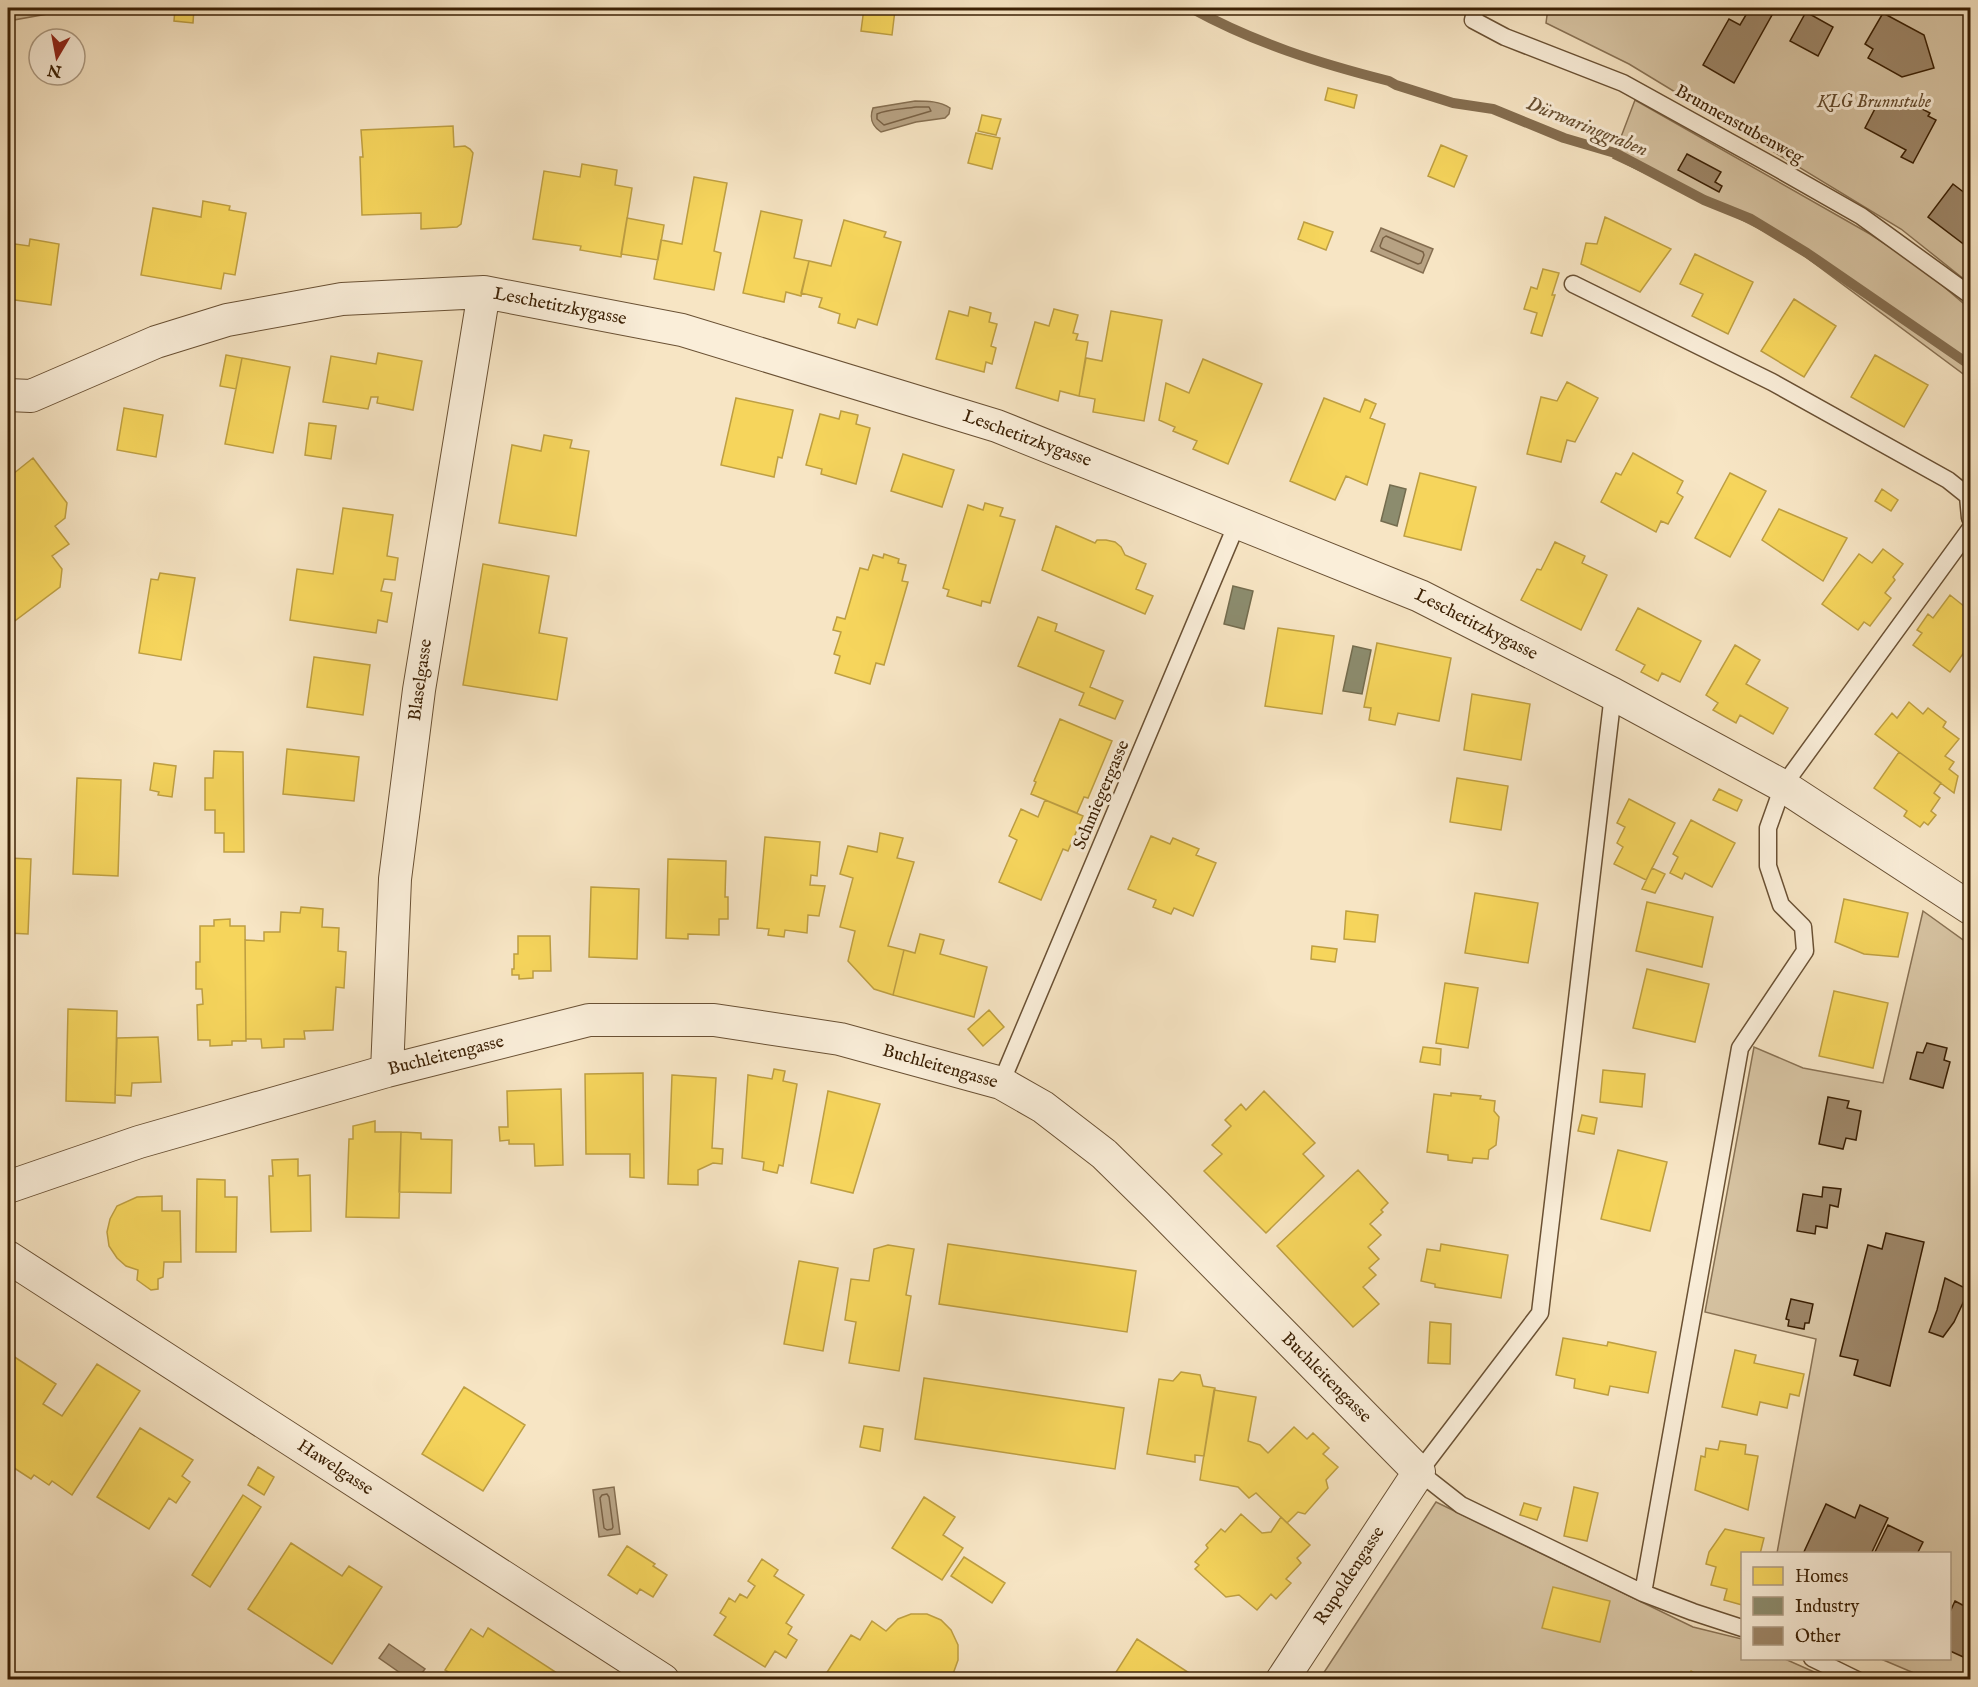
<svg xmlns="http://www.w3.org/2000/svg" width="1978" height="1687" font-family="'IM FELL English',serif">
<rect width="100%" height="100%" fill="#f7e5c4"/>
<filter id="stains"><feTurbulence type="fractalNoise" baseFrequency=".00333" numOctaves="4"/><feColorMatrix values="0 0 0 0 .2 0 0 0 0 .09 0 0 0 0 .02 0 0 0 .5 -.17"/></filter>
<radialGradient id="worn" r=".72"><stop offset=".6" stop-color="#630" stop-opacity="0"/><stop offset="1" stop-color="#630" stop-opacity=".3"/></radialGradient>
<path fill="#d7c4a3" stroke="#897254" stroke-width="1.5" d="M8,8H81L8,21Z
M1548,8H1970V284L1901,229L1629,64L1546,23Z
M1635,100L1870,234L1923,269L1970,309V379L1787,243L1705,201L1613,158Z
M1923,911L1970,945V1679H1928L1881,1659L1950,1658V1554L1777,1553L1816,1339L1705,1312L1754,1047L1803,1068L1883,1083Z
M1436,1502L1693,1627L1742,1639V1658L1785,1659L1830,1679L1319,1680Z"/>
<path fill="#b7a283" stroke="#856e50" stroke-width="1.5" d="M915,101C927,101 940,101 950,108L949,114L945,118L916,122L881,132C872,126 869,119 873,108Z
M1381,228L1433,249L1423,273L1371,251Z
M614,1487L620,1534L599,1537L593,1490Z
M389,1644L425,1669L417,1679H409L379,1658Z"/>
<path fill="#f6d55c" stroke="#be9f42" stroke-width="1.5" d="M175,8H194L193,23L174,21Z
M864,8L895,10L892,35L861,31Z
M1328,88L1357,95L1354,108L1325,100Z
M982,115L1001,119L996,135L978,131Z
M453,126L454,147L465,146L470,149L473,153L461,224L457,227L421,229V213L362,215L360,157H363L361,130Z
M976,133L1000,138L992,169L968,163Z
M1441,145L1467,156L1454,187L1428,176Z
M582,164L617,170L615,185L632,188L621,257L580,250L581,246L533,239L544,171L580,177Z
M694,177L727,183L714,251L721,253L714,290L654,279L661,240L682,244Z
M203,201L230,206L229,210L246,213L235,275L224,273L221,289L141,275L153,208L201,217Z
M761,211L802,220L794,258L809,261L801,296L786,292L784,302L743,293Z
M1605,217L1671,249L1640,292L1581,264L1586,243L1597,244Z
M627,218L664,225L658,260L621,254Z
M844,220L886,232L884,237L901,242L877,325L858,319L855,328L838,323L840,314L819,307L822,298L801,293L809,261L831,266Z
M1304,222L1333,232L1326,250L1298,239Z
M30,239L59,244L51,305L8,299V243L29,246Z
M1695,254L1753,282L1728,334L1692,316L1703,294L1680,284Z
M1543,269L1559,273L1552,295H1555L1542,336L1531,333L1537,313L1524,309L1531,287L1537,289Z
M1794,299L1836,326L1804,377L1761,351Z
M970,307L991,313L989,322L997,324L991,346L996,348L992,364L986,362L984,372L936,359L949,311L968,316Z
M1054,309L1078,315L1073,333L1078,334L1076,340L1088,342L1079,396L1060,391L1058,401L1016,388L1035,322L1049,326Z
M1111,311L1162,320L1144,421L1093,412L1095,399L1079,396L1086,358L1102,361Z
M378,353L422,361L413,410L377,403L378,397H371L368,409L323,402L331,356L376,364Z
M226,355L242,358L236,389L220,386Z
M1875,355L1928,385L1904,427L1851,397Z
M242,358L290,367L273,453L225,444Z
M1203,359L1262,384L1228,464L1193,449L1197,441L1173,431L1175,427L1159,420L1166,383L1189,393Z
M1567,382L1598,398L1575,442L1567,440L1561,462L1527,454L1541,397L1557,401Z
M736,398L793,410L782,458L778,457L774,477L721,465Z
M1324,398L1360,412L1365,399L1376,404L1370,418L1385,424L1367,485L1346,476L1335,500L1290,481Z
M124,408L163,415L156,457L117,450Z
M841,411L858,415L856,424L870,428L856,484L821,474L822,469L806,465L820,414L839,419Z
M309,423L336,426L331,459L305,455Z
M544,435L572,440L570,448L589,451L576,536L499,523L512,445L541,451Z
M1633,453L1683,481L1677,493L1683,497L1668,524L1661,521L1656,532L1601,502L1616,473L1621,475Z
M903,454L954,470L942,507L891,491Z
M33,458L67,503L65,518L55,526L69,544L52,556L62,569L60,587L8,626V478Z
M1420,473L1476,487L1461,550L1404,536Z
M1730,473L1766,491L1730,557L1695,538Z
M1882,489L1898,500L1891,511L1875,501Z
M985,503L1003,508L1000,516L1015,520L990,603L982,601L981,606L947,596L949,590L943,588L968,505L983,510Z
M343,508L393,515L387,556L398,558L395,580L384,579L381,591L392,593L387,622L378,620L376,633L290,620L297,569L333,574Z
M1779,509L1847,538L1823,581L1762,540Z
M1056,526L1095,543L1097,540H1106L1115,542L1121,547L1125,555L1146,564L1136,589L1153,596L1145,614L1042,570Z
M1555,542L1585,556L1582,563L1607,575L1581,630L1521,600L1537,569L1541,570Z
M1883,549L1903,564L1893,577L1895,580L1885,593L1891,598L1870,626L1864,622L1858,630L1822,604L1859,554L1872,563Z
M884,554L899,559L898,563L906,565L902,581L908,582L884,665L876,663L870,684L835,673L840,656L834,654L841,632L833,630L837,617L845,619L860,568L868,570L873,555L883,558Z
M483,564L549,576L539,633L567,638L557,700L463,685Z
M160,573L195,578L181,660L139,653L151,579L158,580Z
M1950,595L1970,611V644L1950,672L1913,645L1922,633L1917,630L1928,614L1933,618Z
M1638,608L1701,641L1680,682L1662,673L1658,681L1641,672L1645,665L1616,650Z
M1038,617L1057,624L1055,631L1104,651L1090,687L1123,701L1115,719L1079,705L1084,693L1018,666Z
M1278,628L1334,636L1322,714L1265,706Z
M1377,643L1451,658L1439,721L1398,713L1395,725L1369,720L1371,708L1364,707Z
M1735,645L1760,660L1746,684L1788,708L1773,734L1740,715L1736,723L1713,710L1718,703L1706,695Z
M314,657L370,665L363,715L307,707Z
M1472,694L1530,704L1521,760L1464,750Z
M1909,702L1923,714L1928,708L1946,722L1943,727L1959,739L1945,756L1954,762L1949,769L1958,776L1954,793L1875,734L1892,713L1897,718Z
M1060,719L1112,741L1088,798L1084,797L1077,813L1031,794L1036,782L1034,781Z
M287,749L359,757L354,801L283,794Z
M214,751L243,752L244,852H224V833H215V810H205V778H213Z
M1899,752L1941,783L1934,793L1940,798L1931,811L1936,815L1928,825L1924,822L1920,827L1904,816L1907,811L1874,788Z
M154,763L176,766L172,797L158,795L159,792L150,790Z
M77,778L121,780L118,876L73,874Z
M1457,778L1508,786L1501,830L1450,822Z
M1719,789L1742,800L1737,811L1713,800Z
M1629,799L1675,823L1646,880L1614,864L1623,847L1617,843L1625,827L1617,823Z
M1045,800L1083,816L1068,851L1063,849L1041,900L999,882L1017,840L1009,836L1021,809L1038,817Z
M1691,820L1735,843L1712,887L1685,873L1682,879L1670,873L1678,857L1673,854Z
M880,833L903,838L897,858L914,862L888,946L904,950L893,995L874,989L848,961L855,931L840,927L853,878L840,874L848,846L877,852Z
M1151,836L1170,844L1173,838L1199,849L1196,855L1216,863L1193,916L1174,908L1171,914L1153,907L1156,900L1128,889Z
M765,837L820,842L817,876L811,875L810,885L825,886L819,916L808,915L807,933L785,930L784,937L768,935L769,929L757,928Z
M8,858L31,859L28,934L8,933Z
M668,859L726,861L725,897H728V919H719V935L688,934V939L666,938Z
M1652,868L1665,874L1655,893L1642,889Z
M591,887L639,889L637,959L589,957Z
M1475,893L1538,903L1528,963L1465,953Z
M1844,899L1908,913L1898,957L1864,954L1835,942Z
M1647,902L1713,917L1702,967L1636,951Z
M301,907L323,909L322,927L339,928L338,951L346,952L344,988L336,987L333,1030L304,1031L305,1039H284V1047L262,1048L261,1039H246L245,940L264,941V932H280L281,912L300,913Z
M1346,911L1378,915L1375,942L1344,939Z
M230,919V926H245L246,1041H232V1045L210,1046V1040H198L197,1005L203,1004L202,989H196V962H200V926H214V920Z
M920,934L944,940L940,954L987,967L974,1017L893,995L904,950L915,953Z
M518,936H550L551,971H533V978L519,979V975H512V969H514V954H518Z
M1312,946L1337,949L1335,962L1311,959Z
M1647,969L1709,984L1695,1042L1633,1028Z
M1445,983L1478,988L1468,1048L1436,1043Z
M1834,991L1888,1003L1873,1068L1819,1056Z
M68,1009L117,1011L115,1103L66,1101Z
M989,1010L1004,1027L983,1046L968,1029Z
M158,1037L161,1082L132,1083L131,1096L115,1095L117,1038Z
M1423,1047L1441,1049L1440,1065L1420,1062Z
M774,1069L785,1071L783,1081L797,1084L783,1166L779,1165L777,1173L763,1170L764,1162L742,1158L748,1075L772,1079Z
M1603,1070L1645,1074L1642,1107L1600,1102Z
M643,1073L644,1178L630,1177V1154H586L585,1074Z
M672,1075L716,1078L712,1148L723,1149L722,1164L713,1163L698,1170V1185L668,1184Z
M561,1089L563,1165L535,1166L534,1144H509V1140L500,1141L499,1127H508L507,1091Z
M828,1091L880,1104L853,1193L811,1183Z
M1264,1091L1315,1143L1303,1154L1324,1176L1266,1233L1204,1171L1222,1154L1212,1145L1231,1126L1225,1120L1241,1104L1246,1110Z
M1451,1093L1481,1096L1480,1099L1495,1101L1494,1111L1499,1117L1496,1145L1489,1150L1488,1159L1473,1158L1472,1163L1448,1160V1155L1427,1152L1434,1094L1451,1096Z
M1582,1115L1597,1118L1594,1134L1578,1131Z
M375,1121V1132H401L399,1218L346,1217L349,1139H353V1126Z
M401,1132L421,1133V1139L452,1140L451,1193L399,1192Z
M1618,1150L1667,1162L1650,1231L1601,1219Z
M298,1159V1176L310,1175L311,1231L271,1232L269,1176H273L272,1160Z
M1358,1170L1388,1203L1381,1210L1383,1212L1370,1224L1381,1235L1368,1247L1379,1259L1369,1268L1376,1275L1363,1287L1379,1304L1353,1327L1277,1246Z
M197,1179L225,1180V1197H237L236,1252H196Z
M162,1196V1211H180L181,1262H164L163,1277L158,1279V1289L151,1290L137,1280L138,1270L126,1266L117,1258L109,1246L107,1232L110,1219L117,1206L137,1197Z
M948,1244L1136,1271L1127,1332L939,1304Z
M1441,1244L1508,1255L1501,1298L1435,1287V1284L1421,1281L1427,1249L1440,1251Z
M888,1245L914,1249L906,1295L911,1296L899,1371L849,1363L856,1322L845,1320L851,1279L869,1281L874,1249Z
M799,1261L838,1268L823,1351L784,1344Z
M1430,1322L1451,1324L1450,1364L1428,1363Z
M1563,1338L1607,1346L1608,1342L1656,1352L1648,1393L1610,1386L1608,1395L1574,1388L1575,1379L1556,1375Z
M1735,1350L1756,1355L1754,1363L1804,1374L1799,1396L1790,1394L1787,1408L1760,1402L1757,1415L1722,1407Z
M13,1356L56,1384L43,1404L62,1416L97,1364L140,1391L72,1495L52,1481L49,1485L34,1475L31,1479L8,1464V1364Z
M1181,1372L1200,1375L1203,1386L1215,1388L1204,1456L1195,1455V1462L1147,1454L1159,1379L1173,1381Z
M924,1378L1124,1408L1115,1469L915,1439Z
M464,1387L525,1425L483,1491L422,1454Z
M1214,1390L1256,1397L1248,1441L1260,1445L1268,1453L1294,1427L1307,1439L1313,1433L1329,1448L1323,1454L1338,1467L1326,1480L1328,1488L1305,1514L1298,1512L1287,1523L1256,1493L1249,1498L1238,1487L1200,1480Z
M864,1426L883,1429L880,1451L860,1447Z
M140,1428L193,1460L182,1476L190,1482L176,1503L169,1498L149,1529L97,1497Z
M1720,1441L1746,1445L1745,1454L1758,1456L1748,1510L1695,1490L1701,1456L1705,1457L1706,1448L1718,1450Z
M258,1467L274,1477L264,1495L248,1485Z
M1574,1487L1598,1493L1587,1541L1564,1536Z
M243,1495L261,1507L210,1587L192,1575Z
M924,1497L955,1517L943,1535L963,1548L942,1580L892,1548Z
M1524,1503L1541,1508L1537,1520L1520,1515Z
M1241,1514L1262,1533L1271,1532L1281,1517L1310,1545L1297,1558L1301,1563L1286,1579L1291,1583L1276,1599L1271,1594L1257,1610L1239,1595L1226,1597L1195,1569L1199,1565L1195,1562L1208,1548L1206,1545L1221,1529L1225,1532Z
M1725,1529L1764,1538L1760,1554H1742V1605L1724,1600L1727,1589L1711,1585L1716,1567L1706,1564L1709,1552Z
M291,1543L342,1576L349,1566L382,1587L332,1664L248,1609Z
M627,1546L655,1564L653,1566L667,1575L653,1597L640,1589L637,1594L608,1575Z
M964,1557L1005,1583L992,1603L951,1576Z
M762,1559L778,1570L774,1576L804,1595L786,1623L792,1627L788,1634L797,1640L786,1658L775,1651L765,1667L714,1635L726,1617L720,1613L729,1598L735,1602L740,1594L747,1598L755,1586L748,1581Z
M1553,1587L1610,1601L1600,1642L1542,1628Z
M911,1614H927L941,1620L951,1630L958,1645V1660L953,1674L962,1680H822L851,1635L860,1640L872,1621L886,1631L898,1619Z
M488,1628L557,1673L553,1680H454L456,1677L445,1670L471,1629L483,1637Z
M1137,1639L1200,1680H1111Z
M1691,1671L1705,1680H1686Z"/>
<path fill="#8c8c6e" stroke="#746c4e" stroke-width="1.5" d="M1390,485L1406,489L1397,526L1381,521Z
M1233,586L1253,591L1244,629L1224,624Z
M1353,646L1371,650L1362,694L1343,691Z"/>
<g fill="none" stroke-linecap="round" stroke-linejoin="round">
<path stroke="#796144" stroke-width="1.5" d="M916,107H929L931,111L884,125L877,119V114C887,109 904,109 916,107Z
M1386,236L1423,252L1424,255L1421,263L1418,264L1381,248L1380,246L1383,238Z
M607,1494L609,1497L613,1527L612,1529L607,1530L604,1528L600,1498L602,1495Z"/>
<path stroke="#856e50" stroke-width="10" d="M1191,8C1255,43 1318,63 1389,81L1396,85L1453,103L1493,109L1564,138L1615,153L1704,200L1751,219L1807,253L1970,365"/>
</g>
<path fill="#9d8668" stroke="#3b2004" stroke-width="1.5" d="M1750,8H1759L1772,15L1734,83L1703,65L1729,19L1740,25Z
M1806,12L1833,27L1818,56L1790,41Z
M1883,13L1924,35L1934,68L1902,77L1868,58L1873,49L1865,44Z
M1896,100L1905,105L1907,101L1930,113L1928,116L1936,120L1913,163L1901,157L1906,150L1865,128L1879,101L1892,108Z
M1687,154L1721,172L1715,182L1722,186L1719,192L1678,170Z
M1953,184L1970,197V249L1928,217Z
M1927,1043L1947,1048L1944,1060L1950,1062L1943,1088L1910,1079L1917,1052L1923,1053Z
M1828,1097L1849,1101L1847,1108L1861,1111L1856,1140L1846,1138L1843,1149L1819,1144Z
M1823,1187L1841,1189L1838,1207L1830,1205L1827,1228L1816,1226L1815,1234L1797,1231L1803,1194L1822,1197Z
M1886,1233L1924,1242L1890,1386L1854,1375L1858,1360L1840,1356L1868,1245L1882,1249Z
M1945,1278L1969,1290L1954,1322L1943,1337L1929,1332L1937,1310Z
M1969,1297H1970V1316L1964,1313Z
M1791,1299L1813,1304L1809,1323H1805L1804,1329L1788,1326L1789,1320L1786,1319Z
M1826,1504L1855,1518L1860,1505L1888,1518L1871,1554H1803Z
M1888,1525L1923,1542L1917,1554H1874Z
M1955,1601L1970,1609V1660L1950,1651V1612Z"/>
<g fill="none" stroke-linecap="round" stroke-linejoin="round">
<defs>
<path id="lane" d="M1476,8L1473,20L1505,37L1623,83L1775,167L1861,216L1970,295
M1573,284L1772,382L1948,480L1968,496L1970,518
M1613,694L1540,1313L1419,1472L1461,1505L1643,1593L1693,1612L1742,1628
M1001,1083L1238,521
M1643,1593L1740,1048L1805,951L1803,927L1781,905L1768,866V828L1783,786L1970,529
M1812,1658L1857,1680"/>
<path id="street" d="M8,395L31,396L156,342L227,320L342,299L484,292L682,330L997,426L1420,596L1613,694L1783,786L1970,908
M387,1071L395,879L419,690L484,292
M8,1187L139,1142L387,1071L589,1020H714L840,1039L1001,1083L1043,1107L1104,1154L1156,1205L1419,1472L1282,1680
M8,1257L663,1680"/>
</defs>
<use href="#lane" stroke="#6a5134" stroke-width="19"/>
<use href="#street" stroke="#6a5134" stroke-width="34"/>
<use href="#lane" stroke="#faeed9" stroke-width="16"/>
<use href="#street" stroke="#faeed9" stroke-width="32"/>
</g>
<g text-anchor="middle" dominant-baseline="central" stroke-width="6" stroke-linejoin="round" paint-order="stroke">
<g font-size="18" font-style="italic" fill="#62492c" stroke="#faeed9">
<text x="1874" y="102">KLG Brunnstube</text>
</g>
<g font-size="18" fill="#3b2004" stroke="#faeed9">
<text transform="translate(1739 125) rotate(29)">Brunnenstubenweg</text>
<text transform="translate(560 307) rotate(11)">Leschetitzkygasse</text>
<text transform="translate(1027 439) rotate(20)">Leschetitzkygasse</text>
<text transform="translate(1476 625) rotate(27)">Leschetitzkygasse</text>
<text transform="translate(421 680) rotate(-82)">Blaselgasse</text>
<text transform="translate(1102 795) rotate(-67)">Schmiegergasse</text>
<text transform="translate(446 1056) rotate(-14)">Buchleitengasse</text>
<text transform="translate(940 1067) rotate(16)">Buchleitengasse</text>
<text transform="translate(1326 1378) rotate(45)">Buchleitengasse</text>
<text transform="translate(335 1468) rotate(33)">Hawelgasse</text>
<text transform="translate(1350 1576) rotate(-57)">Rupoldengasse</text>
</g>
<g font-size="20" font-style="italic" fill="#664e30" stroke="#faeed9">
<text transform="translate(1587 127) rotate(22)">Dürwaringgraben</text>
</g>
</g>
<rect width="1978" height="1687" fill="none" stroke="#f7e5c4" stroke-width="30"/>
<rect x="9" y="9" width="1960" height="1669" fill="none" stroke="#3b2004" stroke-width="3"/>
<rect x="15" y="15" width="1948" height="1657" fill="none" stroke="#3b2004" stroke-width="1.5"/>
<rect x="1741" y="1552" width="210" height="108" fill="#faeed9" stroke="#ae9c84" stroke-width="1.5"/>
<rect x="1753" y="1567" width="30" height="18" fill="#f6d55c" stroke="#ae9c84" stroke-width="1.5"/>
<text x="1795" y="1582" font-size="18" fill="#3b2004">Homes</text>
<rect x="1753" y="1597" width="30" height="18" fill="#8c8c6e" stroke="#ae9c84" stroke-width="1.5"/>
<text x="1795" y="1612" font-size="18" fill="#3b2004">Industry</text>
<rect x="1753" y="1627" width="30" height="18" fill="#9d8668" stroke="#ae9c84" stroke-width="1.5"/>
<text x="1795" y="1642" font-size="18" fill="#3b2004">Other</text>
<g transform="translate(57 57) rotate(190)"><circle r="28" fill="#faeed9" stroke="#ae9c84" stroke-width="1.5"/>
<path d="M0-4.5L10 22L0 15L-10 22Z" fill="#8f2418"/>
<text y="-9" font-size="16" font-weight="bold" text-anchor="middle" fill="#3b2004">N</text>
</g>
<rect width="100%" height="100%" filter="url(#stains)"/>
<rect width="100%" height="100%" fill="url(#worn)"/>
</svg>
